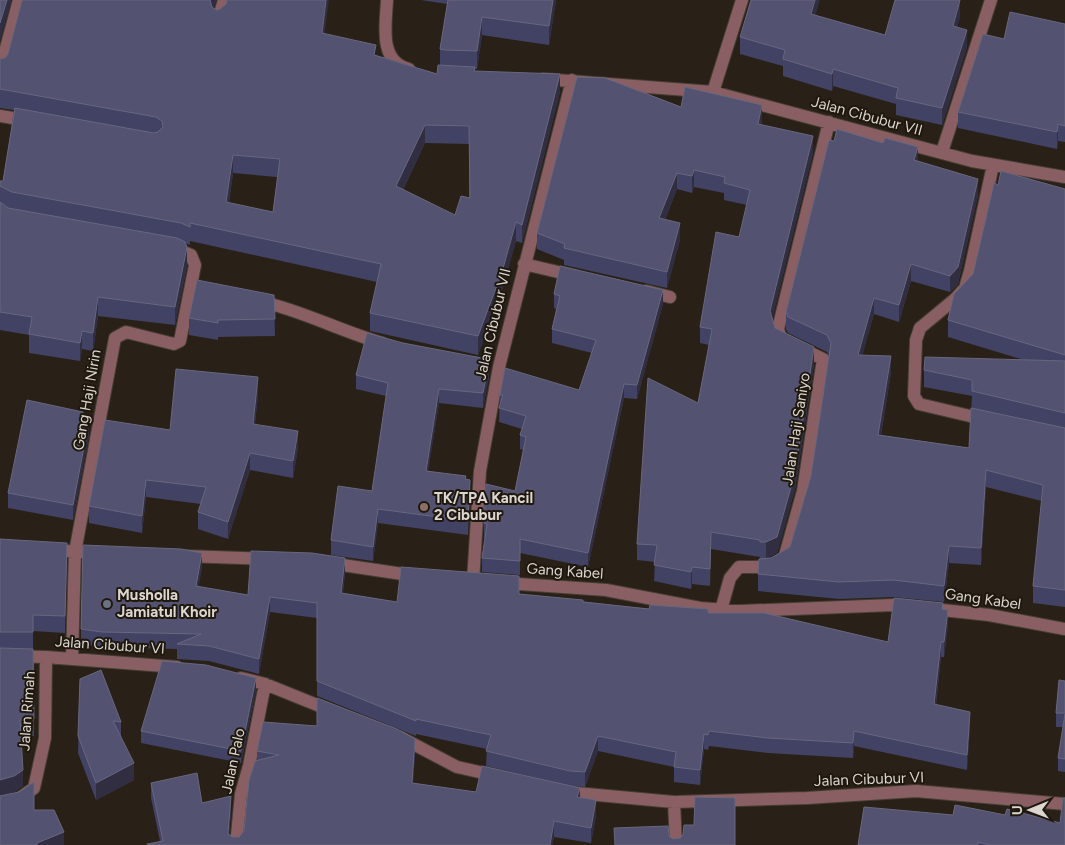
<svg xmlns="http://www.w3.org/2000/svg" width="1065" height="845" font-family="Figtree,sans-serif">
<rect width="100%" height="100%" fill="#292117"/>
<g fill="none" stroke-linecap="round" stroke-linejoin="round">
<defs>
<path id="minor" d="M387,0C386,23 378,62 409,69
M218,20L224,0
M0,70L19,0
M543,79L713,92L972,161L1065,177
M713,92L742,0
M0,116L30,121
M942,152L991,0
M524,264L575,276
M646,291L670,297
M259,301C301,310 340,331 382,343
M987,420L919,404L914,396L916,340L920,328L955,299L965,288L970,271L993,165
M50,550L100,553
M185,556L267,559
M329,563L416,576
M473,581L480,471L499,367L572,80
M503,583L606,590L700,608L740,611L893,605L908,606
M933,609L989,615L1065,629
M721,610L730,578L739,567H768L784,559L803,491L823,359L781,339L778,329L829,122
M0,656L46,657L177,667
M72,659L75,552L115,338L126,332L174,344L180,341L195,265L191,255L171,247
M241,678L265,684L332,711
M400,737L457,767L497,776
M565,792L674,802L807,798L916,791L1065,804
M674,802L676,845
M0,804L17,800L34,788L45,738L46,657
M236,845L241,794L249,766L265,684"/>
</defs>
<use href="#minor" stroke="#453e34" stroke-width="14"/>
<use href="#minor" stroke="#8a5f63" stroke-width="12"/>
</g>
<path fill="#424265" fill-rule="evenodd" d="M421,0H556L549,45L482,35L477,69H475V71L560,92L522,243L516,241L502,290L478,355L370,331V313L377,282L190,241V245L185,243L187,266L175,325L98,316L93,351L82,349L80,361L29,353V335L0,330V181H3L14,110L0,108V59L214,8L216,10L324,34L376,55L437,74L440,65V49L447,4ZM425,143L469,144V198L455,215L403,190ZM233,173L277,177L273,212L229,203Z
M815,15L885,35L960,17L957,27L967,47L942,125L896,115V104L833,86L832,91L783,76V66L740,54V37Z
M1065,24V142L1058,141L1057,149L958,128V112L1004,39Z
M681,107L762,122V125L813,153L772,319L775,328L814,364L795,489L777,553L768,558H771L790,547L811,476L829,356L827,352L788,333L786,329V312L918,161L978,195L958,284L950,292L911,281L899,322L874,314L862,355L891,373L881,435L969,448L972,396L924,387V370L1024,360L948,337V320L973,274L998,185L1065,189V607L1033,603V586L1042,501L986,487L981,565L949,563L944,602L893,597L839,599L758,591V574L760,557L711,549L710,586L692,584L691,589L654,581L655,562L637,560V544L698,403L709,345L700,343V327L739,237L747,205L724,200V193L694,187L692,193L677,189L665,220L680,240L667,288L564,265V260L537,249V233Z
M554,294L663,304L637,399L624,398L588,567L520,553V575L482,572V558L485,538H484V523L515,491L523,450L520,449V435L522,429L499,422L500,395L579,390L592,353L552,343V329L556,309L554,308Z
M274,295L275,336L218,337V340L189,335V318Z
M403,343L482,361L489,377L483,408L439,403L428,471L466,479L470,494L468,535L378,523L373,561L331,555V540L372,491L386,396L356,389V375Z
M258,394L255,424L298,448L293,478L250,470L228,539L198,529V512L201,504L146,497L142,533L89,523V506L170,430Z
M83,419L89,435L73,520L8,508V493Z
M0,539L67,560L65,633L33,631L34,736H21L23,786L14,792L2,796L34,810L64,845H0Z
M202,568L198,587L248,595L345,573L343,593L397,602L519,594L649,609L708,613L888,642L943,609L948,625L944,657H941L936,705L970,727L967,770L854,746L853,758L768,753L709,746L708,750L704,749L700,785L674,782V767L598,751L585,787L572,786L580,798L596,815L591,843L554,837L552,845H147L160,841L151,798V783L202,803L231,811L229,834L232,837H239L244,831L257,760V751L415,754L413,783L476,792L558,783L486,766L487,749L416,734V736L317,696V618L270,612L259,674L209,661L177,659V649L102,647L81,644V629Z
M80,679L121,722V737L134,780L96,800L78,753Z
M1065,681V772L1058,771V758L1063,727H1056V713Z
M256,690L241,763L141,743V731Z
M953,815H1005L1060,823L1065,845H858Z"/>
<path fill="#312e41" d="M7,0H12L0,41V23Z
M210,0H217L210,18Z
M326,0H329L322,52V33Z
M553,0H556L549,45V26Z
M815,0H820L811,31V14Z
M960,0V17L953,43V26Z
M482,17V35L477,69V51Z
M967,30V47L942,125V108Z
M833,69V86L832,91V74Z
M560,74V92L522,243V225Z
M762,105V122L758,141V124Z
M1058,124V141L1057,149V132Z
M425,125V143L396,204V186Z
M813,136V153L770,328V311Z
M918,147V164L914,160Z
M233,155V173L226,220V202Z
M694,170V187L692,193V176Z
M677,173V189L659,235V218Z
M978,179V195L958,284L950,292V276Z
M516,222V241L502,290L478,355V336Z
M680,223V240L667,288V272Z
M187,247V266L175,325V307Z
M911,264V281L899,322V305Z
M663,290V304L637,399V385Z
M98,297V316L93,351V333Z
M874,298V314L858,372V355Z
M82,331V349L80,361V343Z
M814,347V364L795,489L777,553L766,559V542Z
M891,356V373L878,451V435Z
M489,363V377L483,408V393Z
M258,377V394L253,441V424Z
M624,384V398L588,567V553Z
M439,389V403L426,485V471Z
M89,420V435L73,520V505Z
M298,431V448L293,478V461Z
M250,453V470L228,539V522Z
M986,470V487L981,565V548Z
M146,480V497L142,533V516Z
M470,480V494L468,535V521Z
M378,509V523L373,561V547Z
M711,532V549L710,586V569Z
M67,543V560L65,633V616Z
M949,546V563L944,602V586Z
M202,553V568L196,601V586Z
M345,558V573L341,608V593Z
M692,567V584L691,589V572Z
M270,597V612L259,674V659Z
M948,610V625L944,657V642Z
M941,642V657L934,719V704Z
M256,678V690L241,763V751Z
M970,712V727L967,770V755Z
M854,731V746L853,758V743Z
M704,734V749L700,785V770Z
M598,736V751L585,787V772Z
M415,739V754L412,798V783Z
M134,763V780L96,800V783Z
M23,770V786L14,792L0,796V780Z
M580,788V803L577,797Z
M231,796V811L228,845V833Z
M596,800V815L591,843V828Z
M554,821V837L552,845H550Z
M64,832V845H37V843Z"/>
<path fill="#535270" stroke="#68677f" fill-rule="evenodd" d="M0,0H7L0,23Z
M22,0H210L212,7L216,10L220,9L226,4L227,0H326L322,33L376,45L374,55L437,74L438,65L475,67L474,71L560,74L522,225L516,222L502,272L478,336L370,313L381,264L190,223V227L181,223L12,192L0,186V181H3L15,108L154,133L158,132L163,127L162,121L156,117L0,89V59L5,58L8,54ZM425,125L469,126L470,198L461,196L455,215L396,186ZM233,155L280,159L273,212L226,202Z
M448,0H553L549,26L482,17L477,51L445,50L440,49Z
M751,0H815L811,14L885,35L895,0H960L953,26L967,30L942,108L896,98L898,88L833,69L832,74L783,59L785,50L740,37Z
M1010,12L1065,24V126L1058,124L1057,132L958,112L983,34L1004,39Z
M577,77L605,78L681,107L685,87L762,105L758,124L813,136L770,311L775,328L814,347L795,473L777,537L766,542H760V540L711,532L710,569L692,567L691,572L654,565L657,545L637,544L648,378L698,403L712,329L700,327L716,232L739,237L750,190L724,183L725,177L694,170L692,176L677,173L659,218L680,223L667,272L564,248L565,244L537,233Z
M837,129L883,143L885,138L918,147L914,160L978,179L958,267L950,276L911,264L899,305L874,298L858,355L891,356L878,435L969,448L971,408L1065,428V590L1033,586L1043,485L986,470L981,548L949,546L944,586L893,580L839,582L758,574L759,559L771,558L790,547L811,476L831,343L827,335L788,317L786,312L829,140L834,141Z
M1001,171L1065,189V355L948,320L954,294L973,274L994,183L998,185Z
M0,202L8,208L177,238L185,242L187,247L175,307L98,297L93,333L82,331L80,343L29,334L32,317L0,312Z
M560,266L663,290L637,385L624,384L588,553L520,539V561L482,558L487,524L484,523L486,484L515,491L526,437L520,435L526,416L499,408L503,395H500L505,368L579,390L596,340L552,329L560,296L554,294Z
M197,280L274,295L275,319L218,320V323L189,318Z
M367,333L403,343L482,358L481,361L489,363L483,393L439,389L426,471L466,476L465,479L470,480L468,521L378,509L373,547L331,540L338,486L372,491L388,383L356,375Z
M925,357L1065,361V413L972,391V380L924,370Z
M176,369L258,377L253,424L298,431L293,461L250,453L228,522L198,512L206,487L146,480L142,516L89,506L105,420L170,430Z
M27,400L83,412L82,419L89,420L73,505L8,493Z
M0,539L67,543L65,616L33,615V632H0Z
M83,545L181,549L202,553L196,586L248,595L251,551L312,553L345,558L341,593L397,602L401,567L519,576V594L583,600V602L649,609L650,605L708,609V613H764L888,642L894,598L943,603L942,609L948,610L944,642H941L934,704L970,712L967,755L854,731L853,743L768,738L709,731L708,735L704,734L700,770L674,767L676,752L598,736L585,772L570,771L486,751L491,735L416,719V721L317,681V603L270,597L259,659L209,646L177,644L201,634L102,632L81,629Z
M0,648L33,649L34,719L20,720L23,770L14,776L0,780Z
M162,661L206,665L256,678L241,751L141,731Z
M101,670L121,722L113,721L134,763L96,783L78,736L80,679Z
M1059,680L1065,681V713H1056Z
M317,698L397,729L415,739L412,783L476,792L482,766L580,788L577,797L596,800L591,828L554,821L550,845H147V844L163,841L151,783L197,773L202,803L231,796L228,833L232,837H239L244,831L249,780L255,761L279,755L257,751L263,722L317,726Z
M1065,714V759L1058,758Z
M34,782V810H54L64,832L37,843V845H0V796L19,792Z
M695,797L735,798V845H615L614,828L668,826L669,836L673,839L680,838L683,835L684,825H694Z
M1063,798H1065V845H990L978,842V845H858L864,807L953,815L955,805L1005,815L1007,809L1060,823Z"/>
<circle fill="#8d6e63" stroke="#1f180e" stroke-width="2" cx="424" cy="507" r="5"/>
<circle fill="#6b7280" stroke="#1f180e" stroke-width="2" cx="107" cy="604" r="5"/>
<g text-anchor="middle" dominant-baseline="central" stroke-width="4" stroke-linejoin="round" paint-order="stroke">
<g font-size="15" fill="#dbd6cf" stroke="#1f180e">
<text transform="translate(867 116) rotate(15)">Jalan Cibubur VII</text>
<text transform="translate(493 324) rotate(-77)">Jalan Cibubur VII</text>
<text transform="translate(87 400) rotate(-80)">Gang Haji Nirin</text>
<text transform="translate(796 429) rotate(-81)">Jalan Haji Saniyo</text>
<text transform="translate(565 571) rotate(4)">Gang Kabel</text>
<text transform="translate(983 599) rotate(8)">Gang Kabel</text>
<text transform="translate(110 645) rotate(4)">Jalan Cibubur VI</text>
<text transform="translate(27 711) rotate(-86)">Jalan Rimah</text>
<text transform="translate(233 761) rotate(-78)">Jalan Palo</text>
<text transform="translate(869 779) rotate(-2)">Jalan Cibubur VI</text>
</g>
<g font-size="15" font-weight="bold" fill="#dbd6cf" stroke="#1f180e" text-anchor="start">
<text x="434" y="498">TK/TPA Kancil<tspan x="434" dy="17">2 Cibubur</tspan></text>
<text x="117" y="595">Musholla<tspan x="117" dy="17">Jamiatul Khoir</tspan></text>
</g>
</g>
<g transform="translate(1030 810) rotate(269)" stroke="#1f180e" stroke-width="4" paint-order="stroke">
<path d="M0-4L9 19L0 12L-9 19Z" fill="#dbd6cf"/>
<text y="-8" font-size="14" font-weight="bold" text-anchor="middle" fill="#dbd6cf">U</text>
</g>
</svg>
